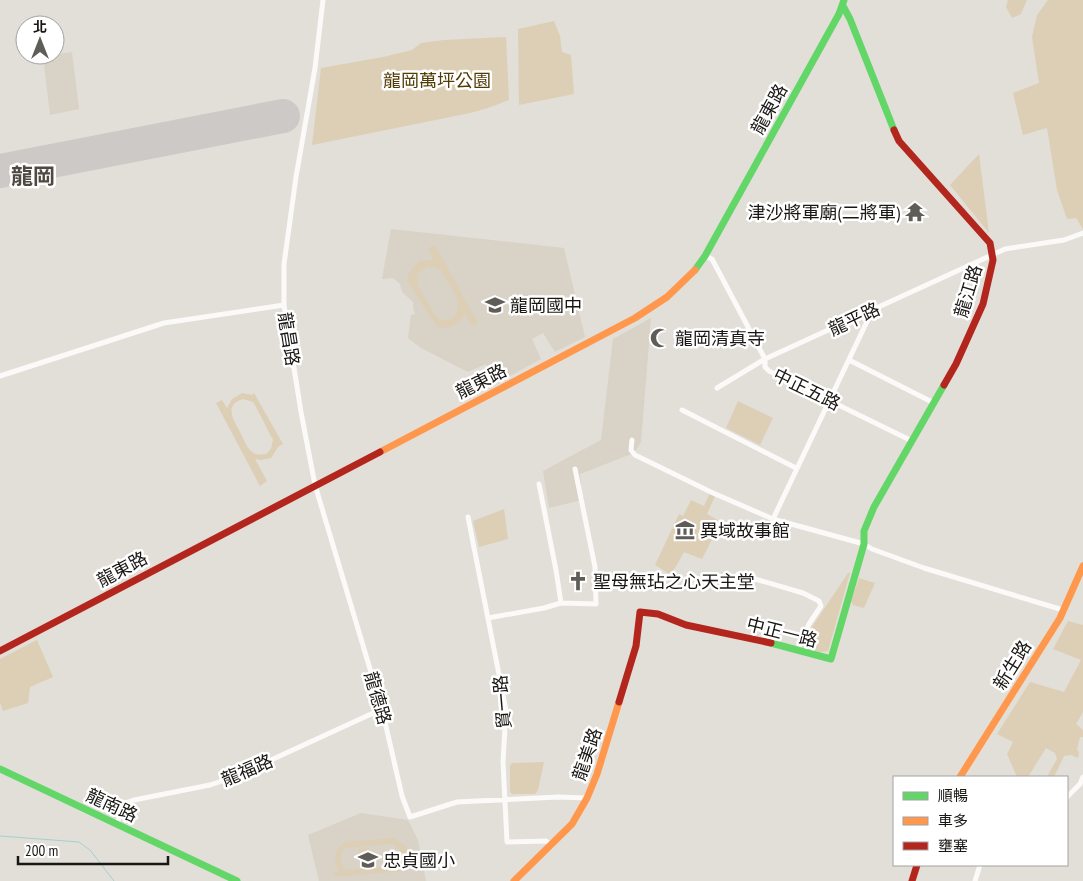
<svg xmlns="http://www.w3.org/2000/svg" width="1083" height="881" font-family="'PT Sans Narrow','Noto Sans TC',sans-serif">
<rect width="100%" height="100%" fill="#e2ded8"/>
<path fill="#d9d2c7" d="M72,52L79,109L50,115L43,56Z
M391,229L564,248L585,337L555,352L543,333L532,339L541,359L497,383L486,364L468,372L421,348L408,338L411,315L415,314L413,308V302L402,292L400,284L393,278L382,279Z
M651,318L641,442L634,453L580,474L582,500L549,508L543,471L601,440L613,339Z
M361,813L408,820L418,840L426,881H319L308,835Z"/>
<path fill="#dccfb6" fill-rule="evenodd" d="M1008,0H1027L1021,14L1012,18L1006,7Z
M1048,0H1083V229L1076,218L1067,219L1057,190L1047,128L1023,135L1013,93L1039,83L1032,37L1037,15Z
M554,21L560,36L562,52L571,55L574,94L519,105L518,29Z
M506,37L509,100L488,108L470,113L312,145L321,68L383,57L412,50L421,43L444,40Z
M979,154L989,233L950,185Z
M435,245L478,323L473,326L465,314C458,325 451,330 437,327L407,281L409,273L419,261L428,260L434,261L428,248ZM427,267L437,268L441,271C449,285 467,304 452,319L442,320L436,317L417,284L418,274Z
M242,393L252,395L254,393L283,444L278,447L271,458L261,460L255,459L267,481L260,486L216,403L222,400L227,408L232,399ZM243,399L253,402L256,407L273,440L271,449L266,454C260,455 255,455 251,451C246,447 244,439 241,434C235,422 222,405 243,399Z
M738,401L773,418L760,445L726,428Z
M710,493L715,496L707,514L721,522L702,559L684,552L671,575L655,565L679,514L683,516L691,500L704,506Z
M504,509L508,539L479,547L473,521Z
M848,573H850L828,651L820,652L802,647V642Z
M859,578L875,583L864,608L853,605L851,601Z
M1068,621L1083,625V712L1076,724L1083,730V737H1080L1077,750L1079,752L1078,758L1071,755L1064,756L1054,777H1050L1048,775L1057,759L1055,753L1046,748L1028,777H1017L1007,754L1013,742L997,734L1030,682L1064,692L1081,660L1053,649Z
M37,640L53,677L30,687L28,703L3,711L0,703V659Z
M544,762L538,790L535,794H512L510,792V766L512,763Z
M394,838L406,846L408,853L403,866H405L406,871L334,877V872H340C332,860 334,850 345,842ZM393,844C399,849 401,853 401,860L394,866L370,868L369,848L358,849L359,868H370L346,870L341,863L340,858L343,850L346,848Z"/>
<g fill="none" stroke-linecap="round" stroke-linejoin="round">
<path stroke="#a6cfd1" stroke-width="1" d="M0,836L79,842L90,850L114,881"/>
<path stroke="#ccc9c6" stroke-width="34" d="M0,171L283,116"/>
<path stroke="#fbfaf9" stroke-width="5" d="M323,0L315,68L296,177L284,264V305L301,412L315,485L382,709L402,796L410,817L457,802L558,797L587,798
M705,256L712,259L765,359V367L769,371L912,441
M849,360L934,403
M0,376L164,323L284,305
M717,388L765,359L1005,249L1064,240L1083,233
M682,410L796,468
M632,440L631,450L635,455L713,493L773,519L864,544L872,549L924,568L1063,610
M539,484L556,570L561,603
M468,517L506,710L503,762L507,842L546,841L552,845
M773,519L872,311
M738,574L803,593L819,601L821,606L809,624L798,649
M488,618L544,608L561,603L596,604L595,567L575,469
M1067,797L1080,784L1083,777
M117,823L125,803L134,800L210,785L234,777L382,709
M975,881L980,865"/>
<path stroke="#63d668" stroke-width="7" d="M843,6L850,19L894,130
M695,270L705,256L839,14L844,0
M771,643L831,659L864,544V531L874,507L944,385
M0,769L237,881"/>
<path stroke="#ff974d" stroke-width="7" d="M380,452L635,318L667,297L695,270
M960,777L1060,618L1083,566
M514,881L572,824L587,798L597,774L619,702"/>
<path stroke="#b3261e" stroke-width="7" d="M894,130L899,141L990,243L993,260L983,304L956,364L944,385
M0,651L380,452
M619,702L636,646L640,612L658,614L686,625L771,643
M912,881L917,865"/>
</g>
<defs>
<symbol id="temple-bare" viewBox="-9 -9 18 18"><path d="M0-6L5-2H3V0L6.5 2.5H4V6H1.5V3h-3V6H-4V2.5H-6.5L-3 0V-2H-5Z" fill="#5f5d58" stroke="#fff" stroke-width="2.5" paint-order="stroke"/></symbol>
<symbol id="school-bare" viewBox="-9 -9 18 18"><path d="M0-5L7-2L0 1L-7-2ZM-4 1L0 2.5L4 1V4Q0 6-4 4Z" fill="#5f5d58" stroke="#fff" stroke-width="2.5" paint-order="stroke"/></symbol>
<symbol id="mosque-bare" viewBox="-9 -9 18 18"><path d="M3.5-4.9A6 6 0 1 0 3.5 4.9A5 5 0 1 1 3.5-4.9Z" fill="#5f5d58" stroke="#fff" stroke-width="2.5" paint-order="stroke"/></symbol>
<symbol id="museum-bare" viewBox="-9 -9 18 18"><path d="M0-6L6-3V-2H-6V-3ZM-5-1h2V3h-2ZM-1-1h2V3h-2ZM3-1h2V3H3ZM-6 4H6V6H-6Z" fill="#5f5d58" stroke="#fff" stroke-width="2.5" paint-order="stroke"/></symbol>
<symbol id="church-bare" viewBox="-9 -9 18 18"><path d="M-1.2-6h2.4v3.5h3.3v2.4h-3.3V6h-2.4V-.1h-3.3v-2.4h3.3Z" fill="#5f5d58" stroke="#fff" stroke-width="2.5" paint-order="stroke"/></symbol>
</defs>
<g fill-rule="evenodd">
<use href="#temple-bare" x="901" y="198" width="28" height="28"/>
<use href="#school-bare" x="481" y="291" width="28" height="28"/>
<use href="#mosque-bare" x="646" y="324" width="28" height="28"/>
<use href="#museum-bare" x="671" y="516" width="28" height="28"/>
<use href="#church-bare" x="564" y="567" width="28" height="28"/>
<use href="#school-bare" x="354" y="846" width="28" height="28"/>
</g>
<g text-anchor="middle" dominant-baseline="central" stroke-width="5" stroke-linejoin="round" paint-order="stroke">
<g font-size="18" fill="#523c05" stroke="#fff">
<text x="437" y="80">龍岡萬坪公園</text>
</g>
<g font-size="18" fill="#191713" stroke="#fff">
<text transform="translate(769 109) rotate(-61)">龍東路</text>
<text transform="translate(968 291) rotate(-73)">龍江路</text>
<text transform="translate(854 319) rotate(-25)">龍平路</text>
<text transform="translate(289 339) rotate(81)">龍昌路</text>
<text transform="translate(481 381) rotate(-27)">龍東路</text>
<text transform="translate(807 389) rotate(26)">中正五路</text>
<text transform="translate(122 569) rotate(-28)">龍東路</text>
<text transform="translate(782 632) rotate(14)">中正一路</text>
<text transform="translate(1012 665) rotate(-58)">新生路</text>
<text transform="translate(378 698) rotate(74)">龍德路</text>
<text transform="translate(502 702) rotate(-95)">貿一路</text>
<text transform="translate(587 754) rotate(-71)">龍美路</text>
<text transform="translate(247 770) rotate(-23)">龍福路</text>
<text transform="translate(112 805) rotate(25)">龍南路</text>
</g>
<g font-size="18" fill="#191713" stroke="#fff" text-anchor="start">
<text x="900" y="212" text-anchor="end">津沙將軍廟(二將軍)</text>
<text x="510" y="305">龍岡國中</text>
<text x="675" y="338">龍岡清真寺</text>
<text x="700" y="530">異域故事館</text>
<text x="593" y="581">聖母無玷之心天主堂</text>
<text x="383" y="860">忠貞國小</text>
</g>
<g font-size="22" font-weight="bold" fill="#4f4a41" stroke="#fff">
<text x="33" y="176">龍岡</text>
</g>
</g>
<rect x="893" y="776" width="175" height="90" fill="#ffffff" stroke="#a3a2a1"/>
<rect x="903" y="792" width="25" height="8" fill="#63d668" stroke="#a3a2a1"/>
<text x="938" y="801" font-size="15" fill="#191713">順暢</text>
<rect x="903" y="817" width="25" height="8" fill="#ff974d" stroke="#a3a2a1"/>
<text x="938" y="826" font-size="15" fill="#191713">車多</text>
<rect x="903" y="842" width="25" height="8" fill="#b3261e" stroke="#a3a2a1"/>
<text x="938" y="851" font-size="15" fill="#191713">壅塞</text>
<g transform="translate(40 40)"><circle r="24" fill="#ffffff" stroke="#a3a2a1"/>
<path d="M0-4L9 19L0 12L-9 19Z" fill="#5f5d58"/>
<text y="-8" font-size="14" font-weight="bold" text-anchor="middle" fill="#191713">北</text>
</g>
<path d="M18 856v8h150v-8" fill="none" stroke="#191713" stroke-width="2.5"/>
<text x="25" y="856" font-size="15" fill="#191713" stroke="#ffffff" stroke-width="4" paint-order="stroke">200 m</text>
</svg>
